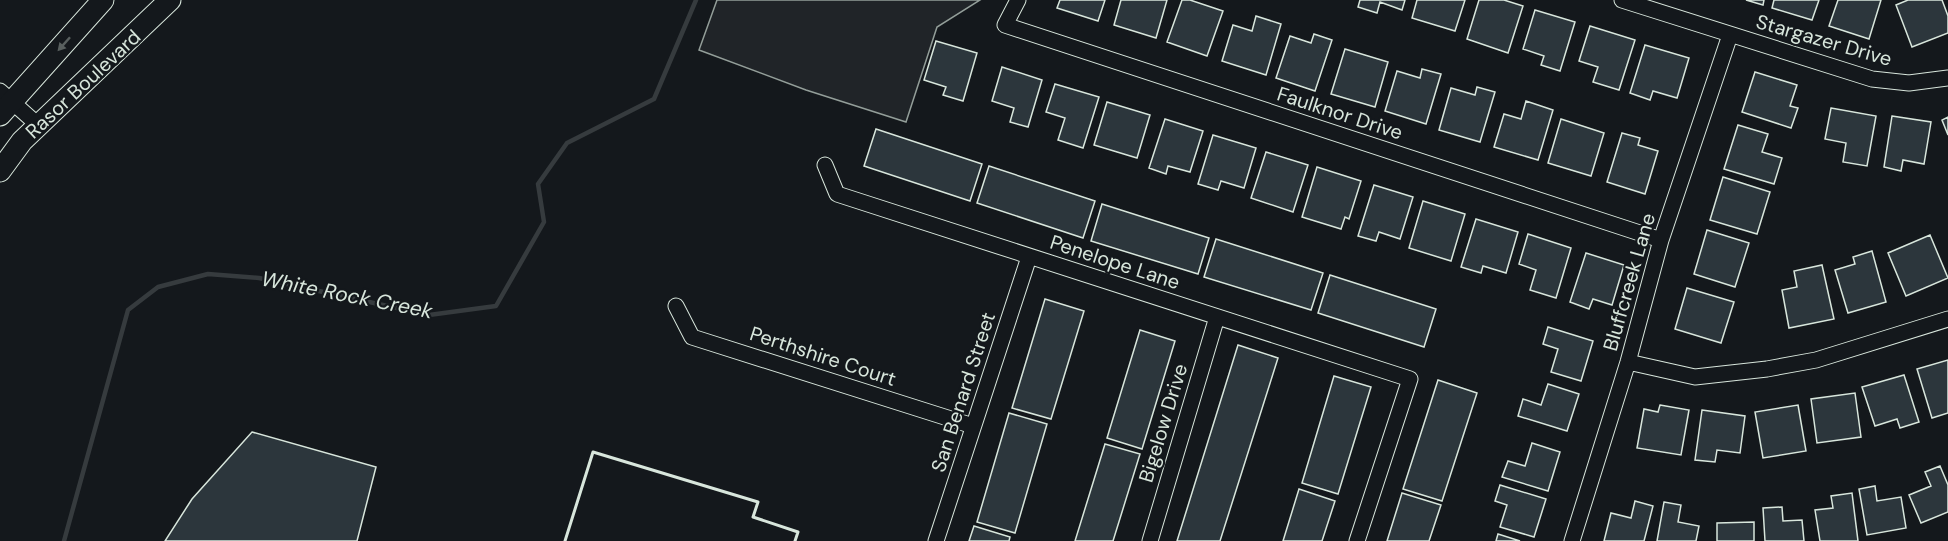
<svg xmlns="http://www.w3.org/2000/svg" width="1948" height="541" font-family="'DM Sans',sans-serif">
<rect width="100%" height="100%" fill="#14181c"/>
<path fill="#202428" stroke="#939e99" stroke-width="1.5" d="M717,0H980L937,27L906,122L806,90L699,50Z"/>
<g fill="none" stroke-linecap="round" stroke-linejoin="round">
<path stroke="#363b3e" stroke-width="4.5" d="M64,541L128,310L158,287L208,274L259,278L429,315L496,306L544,222L538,184L567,143L654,99L696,0"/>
</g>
<path fill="#2c363c" stroke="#d8e6dc" stroke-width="1.5" d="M1060,0H1105L1098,21L1057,8Z
M1121,0H1167L1156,38L1114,25Z
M1182,0H1190L1223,11L1207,56L1167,42Z
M1360,0H1405L1402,10L1380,2L1377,13L1358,7Z
M1417,0H1465L1455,31L1412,18Z
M1479,0H1504L1523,6L1508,53L1467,39Z
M1746,0H1764L1763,5Z
M1774,0H1819L1812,20L1772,8Z
M1838,0H1881L1869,39L1829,26Z
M1908,0H1942L1948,16V33L1912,47L1896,5Z
M1535,10L1575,22L1560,71L1541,65L1544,56L1523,49Z
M1256,16L1281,24L1266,75L1222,61L1233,25L1252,31Z
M1590,26L1635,40L1619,90L1593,82L1598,67L1579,61Z
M1314,34L1332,40L1315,91L1276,78L1290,36L1311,43Z
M936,41L977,53L963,101L943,95L946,87L924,80Z
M1645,45L1689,58L1677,98L1653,91L1650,100L1630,93Z
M1345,49L1388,62L1375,107L1331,94Z
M1002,67L1042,80L1028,127L1010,122L1014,108L992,101Z
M1422,69L1441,74L1426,124L1385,111L1397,71L1420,78Z
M1755,72L1797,85L1790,106L1798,108L1791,128L1742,112Z
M1055,84L1099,97L1083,148L1058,140L1065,118L1046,112Z
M1477,87L1495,92L1480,142L1439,130L1451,88L1475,95Z
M1526,101L1553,110L1538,160L1494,147L1504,114L1521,119Z
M1107,102L1150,115L1137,158L1094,145Z
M1831,108L1876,116L1867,166L1843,162L1846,143L1825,139Z
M1892,116L1931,122L1924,164L1903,160L1901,171L1884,167Z
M1948,117V135L1942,120Z
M1165,119L1203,131L1190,172L1168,166L1166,174L1149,168Z
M1561,119L1604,133L1591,176L1548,163Z
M1738,125L1768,134L1762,152L1782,158L1774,184L1724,169Z
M876,129L982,164L970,201L864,166Z
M1622,133L1640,138L1638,145L1658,151L1645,194L1607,182Z
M1213,135L1256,148L1244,188L1221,181L1218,190L1198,184Z
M1266,152L1308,165L1293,212L1251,198Z
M989,166L1095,201L1083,238L977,203Z
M1317,167L1361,181L1349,219L1345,217L1341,229L1302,217Z
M1723,177L1770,192L1757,234L1710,220Z
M1374,185L1413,197L1400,239L1379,232L1376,241L1358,236Z
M1423,201L1465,214L1451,261L1409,248Z
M1102,204L1209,238L1198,274L1091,241Z
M1476,219L1518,232L1506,273L1483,266L1481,273L1461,267Z
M1707,230L1749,243L1735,287L1694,274Z
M1528,234L1571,248L1556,298L1530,290L1536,270L1519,264Z
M1930,235L1948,278L1906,296L1888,253Z
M1216,239L1323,273L1311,310L1204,277Z
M1872,251L1886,302L1848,313L1835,270L1855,264L1853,257Z
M1586,253L1624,265L1612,305L1593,299L1589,309L1570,302Z
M1822,265L1834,319L1789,328L1782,290L1797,287L1794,271Z
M1330,275L1436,309L1424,347L1318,313Z
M1687,288L1734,302L1721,343L1675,329Z
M1045,299L1084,311L1051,419L1012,408Z
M1548,327L1593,341L1581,381L1551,372L1558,349L1543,344Z
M1140,330L1175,341L1142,449L1107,438Z
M1238,345L1278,358L1220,541H1177Z
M1948,360V413L1932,418L1917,369Z
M1904,375L1919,422L1900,428L1897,419L1875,426L1862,387Z
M1334,376L1371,387L1338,494L1302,483Z
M1438,380L1477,393L1442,501L1403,489Z
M1548,384L1579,394L1567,431L1518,416L1523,399L1541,405Z
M1855,393L1861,437L1817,443L1811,399Z
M1660,405L1689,410L1681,455L1637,448L1644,409L1658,412Z
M1798,405L1806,451L1763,458L1755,412Z
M1702,410L1745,416L1740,453L1717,450L1715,462L1695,460Z
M1009,413L1047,424L1015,533L977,522Z
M252,432L376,467L357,541H165L192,499Z
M1532,443L1560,452L1548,491L1502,477L1508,461L1525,466Z
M1105,444L1140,454L1113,541H1075Z
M1940,466L1948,485V512L1921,523L1909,495L1931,486L1925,472Z
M1500,485L1546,499L1534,537L1500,527L1507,505L1495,501Z
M1875,486L1877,501L1901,497L1906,528L1867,535L1859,489Z
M1299,489L1335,501L1322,541H1283Z
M1402,493L1441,505L1429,541H1387Z
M1852,493L1858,541H1820L1815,510L1833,508L1831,496Z
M1635,501L1653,506L1644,541H1604L1611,513L1631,518Z
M1664,502L1681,505L1678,522L1699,526L1696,541H1657Z
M1782,507L1783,521L1802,520L1804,541H1765L1763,508Z
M1754,522V541H1717V523Z
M974,526L1010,537L1009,541H969Z
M1498,534L1520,541H1496Z"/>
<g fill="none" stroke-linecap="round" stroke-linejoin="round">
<defs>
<path id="street" d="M1018,0L1005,25L1661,240
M1622,0L1872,79L1909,83L1948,78
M0,91L38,125
M825,165L837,194L1410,379L1357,541
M676,306L692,337L973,426
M1628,362L1695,377L1767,369L1816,360L1948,319
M936,541L1029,257
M1150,541L1217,317
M1572,541L1628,362L1661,240L1730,35"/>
<path id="secondary" d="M0,115L103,0
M0,171L22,141L170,0"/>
</defs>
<use href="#street" stroke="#d8e6dc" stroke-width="17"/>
<use href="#secondary" stroke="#d8e6dc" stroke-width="23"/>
<use href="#street" stroke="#14181c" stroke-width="15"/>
<use href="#secondary" stroke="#14181c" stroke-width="21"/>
<path stroke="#d8e6dc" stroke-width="3" d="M565,541L593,452L758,502L753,517L798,532L795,541"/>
</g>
<defs><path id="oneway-solid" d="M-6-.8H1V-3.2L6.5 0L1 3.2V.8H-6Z" transform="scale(1.5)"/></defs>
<use fill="#59605f" href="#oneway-solid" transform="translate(64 44) rotate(132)"/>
<g text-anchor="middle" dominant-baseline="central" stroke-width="4.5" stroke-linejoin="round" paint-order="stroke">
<g font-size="20" fill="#d8e6dc" stroke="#14181c">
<text transform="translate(1824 40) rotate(16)">Stargazer Drive</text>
<text transform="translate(83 84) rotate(-43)">Rasor Boulevard</text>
<text transform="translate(1340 113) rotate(18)">Faulknor Drive</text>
<text transform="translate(1115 262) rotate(18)">Penelope Lane</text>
<text transform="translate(1629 282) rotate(-74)">Bluffcreek Lane</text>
<text transform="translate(823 356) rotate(18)">Perthshire Court</text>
<text transform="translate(963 392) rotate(-72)">San Benard Street</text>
<text transform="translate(1163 423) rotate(-73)">Bigelow Drive</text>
</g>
<g font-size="21" font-style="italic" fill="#d8e6dc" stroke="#14181c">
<text transform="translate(347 295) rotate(11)">White Rock Creek</text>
</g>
</g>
</svg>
